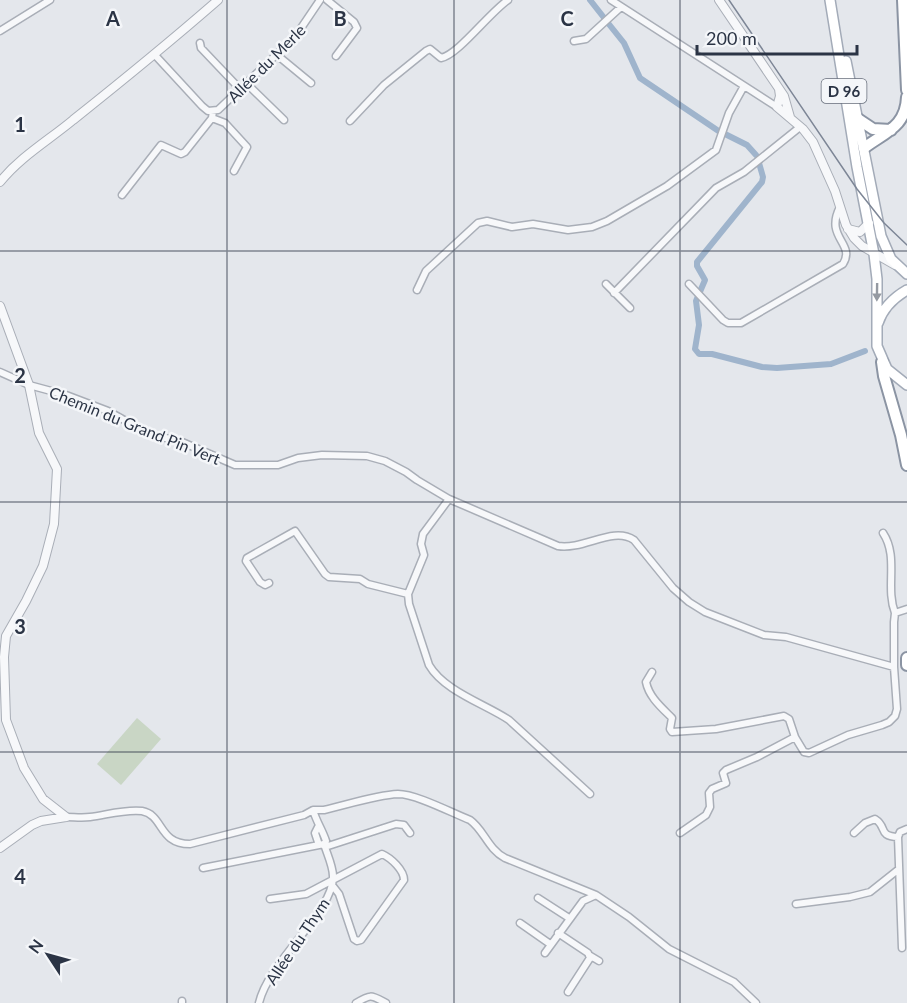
<svg xmlns="http://www.w3.org/2000/svg" width="907" height="1003" font-family="Lato,sans-serif">
<rect width="100%" height="100%" fill="#e4e7ec"/>
<path fill="#c9d6c5" d="M137,718L161,739L121,785L97,764Z"/>
<g fill="none" stroke-linecap="round" stroke-linejoin="round">
<path stroke="#9fb4cc" stroke-width="6" d="M590,0L605,19
M608,23L624,43L640,78L720,132
M725,134L747,145L756,155
M759,163L763,177L762,182L697,262V266L705,280L696,301L699,325L695,349L699,354H712L762,367L777,368L831,364L865,351"/>
<defs>
<path id="minor" d="M327,0L354,22L357,28L336,56
M611,0L777,107
M0,31L50,0
M574,41L586,39L621,7
M200,43L201,48L240,89
M154,54L202,106L208,111L218,110L295,37L320,0
M277,55L311,83
M246,83L284,120
M212,118L225,123L247,147L234,171
M350,121L384,85L426,51L430,49L441,58C458,55 489,13 508,0
M122,195L161,145L181,154L185,152L212,118L213,111
M606,284L630,308
M689,284L723,320L728,323H741L843,264C856,243 824,238 840,207
M417,290L426,271L478,223L487,221L512,227L533,224L568,230L592,227L607,221L667,186L716,150L729,113L744,86
M614,293L716,188L744,172L800,127
M0,372L29,385L66,395L108,411L149,434L182,442L235,465H278L298,458L322,455L367,456L385,461L406,472L417,480L449,499L558,546C584,550 613,526 634,540L673,588L689,602L705,612L764,635L786,637L894,667
M449,499L423,534L421,544L424,555L408,594L409,604L429,665C444,691 485,704 509,720L590,794
M883,533C899,557 885,587 895,613
M269,583L265,585L260,582L246,561L247,558L295,531L325,574L329,577L360,579L368,584L408,594
M895,613L907,609
M652,672L646,682C649,697 661,707 672,718L670,729L672,732L716,729L784,716L789,719L795,737
M66,817C74,817 82,818 90,817C106,815 125,809 142,811C164,815 158,844 190,844L304,815L313,810H324C346,805 376,795 398,794C416,794 452,813 470,820C484,830 488,849 505,858L596,895L629,917L669,949L734,982L756,1003
M318,827L315,833L319,845
M680,833L706,815L710,807L709,793L712,789L726,783L723,773L726,770L757,757L795,737L804,752L809,753L848,735L882,725L889,722L895,716L897,709L894,667V622L895,613
M854,833L865,823L875,819C888,827 877,836 898,837
M325,847L396,824L404,825L410,833
M203,868L324,844L326,841C322,829 317,823 313,810
M538,898L569,918
M270,899L306,894L382,854C391,858 404,870 404,880L361,940L357,941L354,939L339,894L332,885
M796,904L850,897L870,892L899,869
M520,923L550,944
M558,933L588,953L590,958L568,992
M902,948L898,837L900,832L907,829
M545,953L583,901L596,895
M589,955L599,961
M182,1003V1001
M259,1003C269,960 334,912 333,876C333,866 327,854 324,844
M356,1003C371,994 371,995 386,1003"/>
<path id="tertiary" d="M719,0L784,96L790,117
M779,89L780,96L777,107L803,129L813,142L835,191L846,225L854,238L862,246L895,265
M0,182C20,157 49,140 73,120C122,81 171,41 218,0
M848,229L860,232L869,223
M0,306L29,385L39,433L57,469L54,524L43,566L26,601L6,636L4,657L6,720L24,768L43,799L66,817
M0,848L32,825L41,821L66,817"/>
<path id="primary" d="M830,0L857,167L874,254L877,279V346L887,369L907,385
M846,61L881,236L891,259L907,274
M878,323C883,308 893,298 907,290"/>
<path id="motorway" d="M903,0L907,90
M858,119L873,129L891,130
M864,148C885,132 906,127 907,97
M882,362L884,376L901,435L907,465
M907,658V665"/>
</defs>
<use href="#minor" stroke="#a9aeb7" stroke-width="9"/>
<use href="#tertiary" stroke="#a9aeb7" stroke-width="10"/>
<use href="#primary" stroke="#a3abb8" stroke-width="12"/>
<use href="#motorway" stroke="#8b94a3" stroke-width="14"/>
<use href="#minor" stroke="#f7f8fa" stroke-width="6"/>
<use href="#tertiary" stroke="#f7f8fa" stroke-width="8"/>
<use href="#primary" stroke="#fff" stroke-width="9"/>
<use href="#motorway" stroke="#fff" stroke-width="10"/>
<path stroke="#7d8696" stroke-width="1.5" d="M729,0L857,189L884,223L907,245"/>
</g>
<defs><path id="oneway-solid" d="M-6-.8H1V-3.2L6.5 0L1 3.2V.8H-6Z" transform="scale(1.5)"/></defs>
<use fill="#959aa2" href="#oneway-solid" transform="translate(877 292) rotate(91)"/>
<path fill="none" stroke="#2b3445" stroke-width="1.5" stroke-opacity="0.55" d="M227,0V1003M454,0V1003M680,0V1003M0,251H907M0,502H907M0,752H907"/>
<g text-anchor="middle" dominant-baseline="central" stroke-width="5" stroke-linejoin="round" paint-order="stroke">
<rect fill="#f4f6f9" stroke="#676e7b" stroke-width="1.5" x="821.5" y="79" width="45" height="24" rx="4.5"/>
<g font-size="15" font-weight="bold" fill="#2b3445">
<text x="844" y="91">D 96</text>
</g>
<g font-size="16" fill="#2b3445" stroke="#f4f6f9">
<text transform="translate(266 63) rotate(-45)">Allée du Merle</text>
<text transform="translate(135 425) rotate(22)">Chemin du Grand Pin Vert</text>
<text transform="translate(297 941) rotate(-56)">Allée du Thym</text>
</g>
</g>
<g font-size="20" text-anchor="middle" font-weight="bold" fill="#2b3445" stroke="#f4f6f9" stroke-width="5" stroke-linejoin="round" paint-order="stroke">
<text x="113" y="26">A</text>
<text x="340" y="26">B</text>
<text x="567" y="26">C</text>
<text x="20" y="132">1</text>
<text x="20" y="383">2</text>
<text x="20" y="634">3</text>
<text x="20" y="884">4</text>
</g>
<g transform="translate(48 955) rotate(306)" stroke="#f4f6f9" stroke-width="4.5" paint-order="stroke">
<path d="M0-4.5L10 22L0 15L-10 22Z" fill="#2b3445"/>
<text y="-9" font-size="16" font-weight="bold" text-anchor="middle" fill="#2b3445">N</text>
</g>
<path d="M697 45v9h160v-9" fill="none" stroke="#2b3445" stroke-width="3"/>
<text x="706" y="45" font-size="18" fill="#2b3445" stroke="#f4f6f9" stroke-width="4.5" paint-order="stroke">200 m</text>
</svg>
